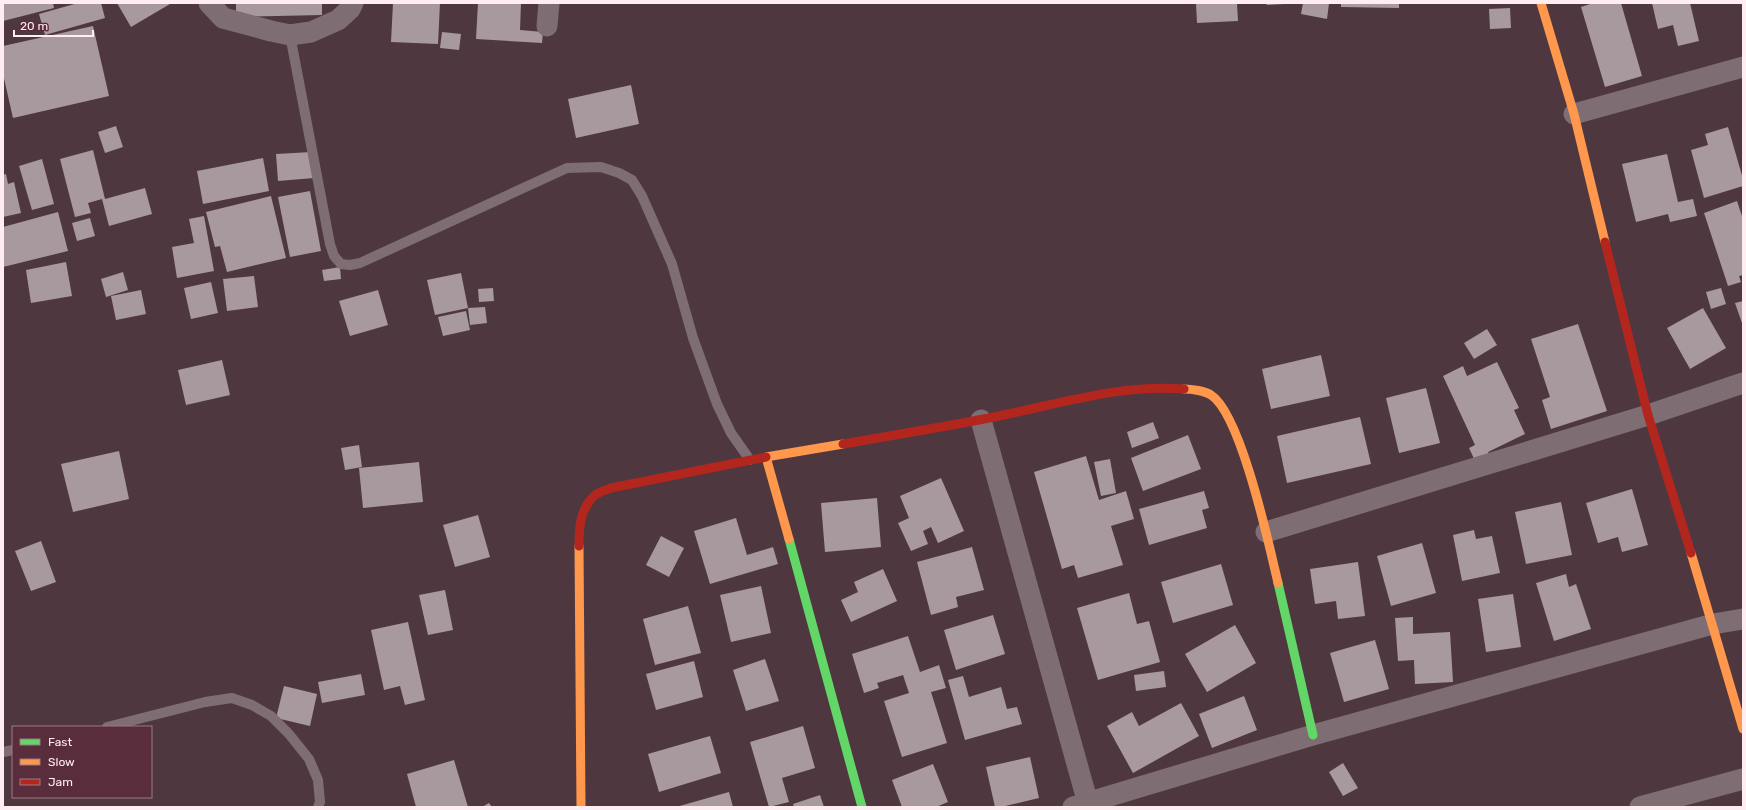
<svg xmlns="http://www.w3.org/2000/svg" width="1746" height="810" font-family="Rubik,sans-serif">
<rect width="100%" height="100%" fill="#4f3740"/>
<path fill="#a8999e" d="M3,3H53L54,8L3,21Z
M78,3H101L105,18L45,35L39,14Z
M117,3H169L170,4L131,27Z
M236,3H322V15L236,17Z
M393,3H440L438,44L391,42Z
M478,3H521L520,30L543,32L542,43L476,39Z
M1196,3H1237L1238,21L1197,23Z
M1266,3H1285V4L1267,5Z
M1303,3H1329L1327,19L1301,14Z
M1341,3H1399V8L1341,7Z
M1593,3H1621L1642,76L1605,87L1581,7Z
M1652,3H1690L1699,41L1678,46L1673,25L1658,29Z
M1510,8L1511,28L1490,29L1489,9Z
M93,26L109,96L13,118L3,74V46Z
M442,32L461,34L459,50L440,48Z
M631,85L639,124L576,138L568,99Z
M116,126L123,147L105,153L98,132Z
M1728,127L1743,179V186L1704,198L1691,150L1708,145L1705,134Z
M93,150L105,199L145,188L152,214L109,226L102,199L88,203L91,213L75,217L60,159Z
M312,152L314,178L278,181L276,154Z
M1667,154L1678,202L1693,199L1697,216L1670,222L1668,214L1636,222L1622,164Z
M263,158L269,191L203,204L197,171Z
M42,159L54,204L32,210L19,166Z
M6,174L8,184L14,182L21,213L3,217V175Z
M310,191L321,251L290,257L278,197Z
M271,196L286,258L227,272L220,246L215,247L206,212Z
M1737,201L1743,219V275L1739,276L1741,282L1728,286L1704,213Z
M58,212L68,251L3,267V227Z
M204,216L214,271L177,278L172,247L194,243L189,219Z
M90,218L95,236L77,241L72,223Z
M66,262L72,296L31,303L26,270Z
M340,267L341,279L324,281L322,270Z
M123,272L128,290L106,297L101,279Z
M461,273L468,308L435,315L427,280Z
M254,276L258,307L227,311L223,279Z
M211,282L218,313L191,319L184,288Z
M493,288L494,301L479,302L478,289Z
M1721,288L1726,304L1711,309L1706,292Z
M141,290L146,314L116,320L111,296Z
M378,290L388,325L350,336L339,301Z
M1743,301V326L1735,303Z
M485,307L487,323L470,325L468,308Z
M1703,308L1726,348L1690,369L1667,328Z
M466,311L470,330L443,336L438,317Z
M1578,324L1607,411L1551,429L1542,400L1550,397L1531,339Z
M1487,329L1497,345L1474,359L1464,343Z
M1321,355L1330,396L1271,409L1262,369Z
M222,360L230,395L186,405L178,370Z
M1497,362L1519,408L1514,410L1525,434L1488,452L1491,458L1477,465L1469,448L1475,445L1443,376L1463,366L1467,376Z
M1426,388L1440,443L1399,453L1386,398Z
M1360,417L1371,464L1287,483L1277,436Z
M1153,422L1159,438L1132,448L1127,432Z
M1188,435L1201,469L1143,491L1131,458Z
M359,445L362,467L345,470L341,448Z
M119,451L129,499L73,512L61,464Z
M1086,456L1099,500L1126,491L1134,519L1111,526L1123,565L1078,578L1074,565L1062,569L1034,472Z
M1110,459L1116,493L1101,496L1094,462Z
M419,462L423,502L363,508L359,468Z
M941,478L964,531L938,543L931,527L923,531L928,544L911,551L898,523L909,518L900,496Z
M1632,489L1648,545L1622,552L1618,537L1598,543L1586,503Z
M1204,491L1209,508L1202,510L1207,528L1149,545L1139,509Z
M877,498L881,547L825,552L821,503Z
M1561,502L1572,555L1526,564L1515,512Z
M478,515L490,557L455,567L443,525Z
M736,518L747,555L773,547L778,564L710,584L694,531Z
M1474,530L1476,539L1492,536L1500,573L1462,581L1453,535Z
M661,536L684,548L669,577L646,565Z
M41,541L56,582L31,591L15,551Z
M1422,543L1436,593L1391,606L1377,556Z
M972,547L984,590L956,597L958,607L931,615L917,562Z
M1358,562L1365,616L1338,619L1336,601L1315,604L1310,569Z
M1221,564L1233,605L1173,623L1161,582Z
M883,569L897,601L851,622L841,600L858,592L854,582Z
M1566,574L1569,587L1576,584L1591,629L1554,641L1536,583Z
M761,586L771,633L731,642L720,595Z
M445,590L453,630L428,635L419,595Z
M1129,593L1137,624L1149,621L1160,662L1098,680L1077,608Z
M1513,594L1521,647L1486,652L1478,599Z
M688,606L701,653L655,665L643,619Z
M993,615L1005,654L956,670L944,630Z
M1413,617V634L1450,632L1453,682L1415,684L1414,660L1398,661L1395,618Z
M408,622L425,700L405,705L400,686L384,690L371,630Z
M1235,625L1256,663L1207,692L1185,654Z
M908,636L920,672L939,665L946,688L931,692L947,743L902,757L884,701L909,693L903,675L877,683L879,688L864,693L852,654Z
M1375,640L1389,689L1344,702L1330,653Z
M765,659L779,701L746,711L733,670Z
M694,661L703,697L656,710L646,674Z
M1164,671L1166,687L1136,691L1134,675Z
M361,674L365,695L322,703L318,682Z
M963,676L969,697L1001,687L1007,709L1017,707L1022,724L965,740L948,680Z
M284,686L317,694L310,726L276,718Z
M1244,696L1257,730L1212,748L1199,714Z
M1181,703L1199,736L1133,773L1107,726L1132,712L1139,726Z
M803,726L815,768L782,778L789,802L769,807L750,742Z
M710,736L721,773L659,792L648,754Z
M1030,757L1039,798L1001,807H995L986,767Z
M454,760L468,807H416L407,774Z
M1343,763L1358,788L1343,796L1329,772Z
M933,764L948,802L936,807H902L892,780Z
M729,792L733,807H676Z
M820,795L824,807H794L793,804Z
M489,803L492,807H482Z"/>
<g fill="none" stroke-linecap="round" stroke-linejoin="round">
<path stroke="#7e6e73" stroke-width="10" d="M290,35L330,244L334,256L341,264L350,265L360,263L567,168L601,167L619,173L632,180L642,196L672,264L693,338L717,404L731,433L750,460
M107,727L205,702L232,698L252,705L271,716L289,734L309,759L318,780L320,802L318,807
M3,752L13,750"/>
<path stroke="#7e6e73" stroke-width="21" d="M209,3L223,18L271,31L290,35L311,32L338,20L350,9L353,3
M547,26L549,3
M1574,114L1743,67
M981,420L1089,807
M1266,532L1648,415L1743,383
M1073,807L1313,735L1713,624L1743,619
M1640,807L1743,779"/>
<path stroke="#63d668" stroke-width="9" d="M789,539L862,807
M1278,583L1313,735"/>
<path stroke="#ff974d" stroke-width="9" d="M1541,3L1574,114L1605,242
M1184,389C1192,389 1205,391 1211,395C1241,414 1269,545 1278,583
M789,539L766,457L843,444
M579,546L581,807
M1691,553L1743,729"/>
<path stroke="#b3261e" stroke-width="9" d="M1605,242L1648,415L1691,553
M843,444C898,434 953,426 1008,414C1065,402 1125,384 1184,389
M579,546C579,528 580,509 594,496C598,492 606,490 611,488L766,457"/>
</g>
<rect width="1746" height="810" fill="none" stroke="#ffedf2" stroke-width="8"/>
<rect x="12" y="726" width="140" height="72" fill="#592d3c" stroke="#9b7a85"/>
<rect x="20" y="739" width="20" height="6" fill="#63d668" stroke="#9b7a85"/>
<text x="48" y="746" font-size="12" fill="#ffedf2">Fast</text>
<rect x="20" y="759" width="20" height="6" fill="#ff974d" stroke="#9b7a85"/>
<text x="48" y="766" font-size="12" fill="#ffedf2">Slow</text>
<rect x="20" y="779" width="20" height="6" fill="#b3261e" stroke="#9b7a85"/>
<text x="48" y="786" font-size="12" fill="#ffedf2">Jam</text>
<path d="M14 30v6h79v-6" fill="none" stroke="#ffedf2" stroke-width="2"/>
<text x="20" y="30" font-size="12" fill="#ffedf2" stroke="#592d3c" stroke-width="3" paint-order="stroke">20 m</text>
</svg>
